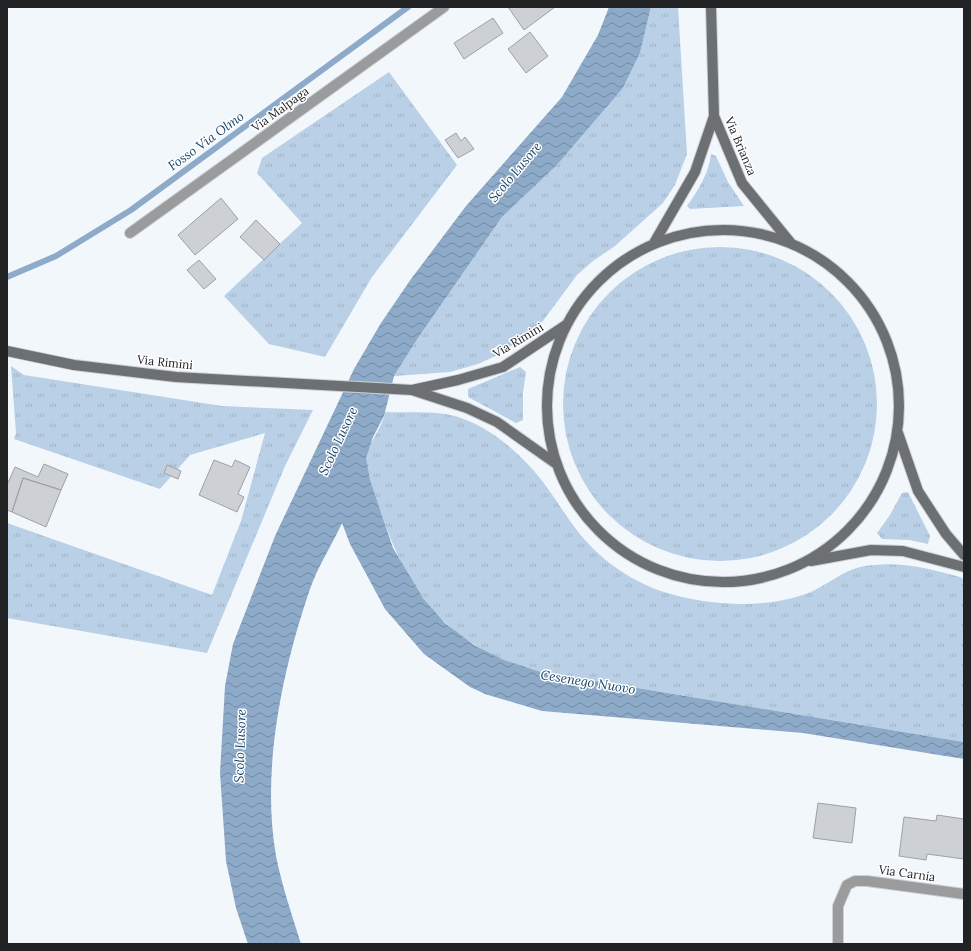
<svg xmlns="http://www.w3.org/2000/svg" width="971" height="951" font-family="Lora,serif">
<defs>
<pattern id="grass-tufts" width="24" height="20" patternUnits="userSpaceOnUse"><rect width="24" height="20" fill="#bad0e6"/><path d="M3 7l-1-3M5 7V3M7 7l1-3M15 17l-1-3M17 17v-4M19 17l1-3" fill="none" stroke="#a0b2c5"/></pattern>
<pattern id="water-waves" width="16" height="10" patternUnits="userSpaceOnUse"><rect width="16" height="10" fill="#8daac8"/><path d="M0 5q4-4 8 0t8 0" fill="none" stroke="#738aa2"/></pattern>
</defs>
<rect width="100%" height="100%" fill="#f2f7fc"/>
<path fill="url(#grass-tufts)" d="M651,7H678L687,154L675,185L663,203L615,246L593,261L577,275L543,321L502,353L478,364L450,372L394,376L418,338L502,217L557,165L623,88L640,53Z
M389,72L457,165L372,277L325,357L269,344L224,296L302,223L257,173L262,158Z
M711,154L716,156L728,182L744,206L690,209L687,206C698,191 709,173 711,154Z
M563 404a157 157 0 1 1 314 0a157 157 0 1 1-314 0Z
M11,366L24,375L222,406L313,410L285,466L207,653L7,618V523L212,595L241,521L265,433L190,455L160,489L14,439L16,433Z
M520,367L526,372L523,393V420L516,423L468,397V389Z
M385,412C403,413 434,411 450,415C483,422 513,447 534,471C553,492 566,519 585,540C605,563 635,583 664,592C708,606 770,610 813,591C828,584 843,571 860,567C895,560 927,568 960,577L964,579V742L541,672C529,668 516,665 504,660C436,631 404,580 381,513C376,498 364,473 366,457C369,441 383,428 385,412Z
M908,492L930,536L928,544L909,540L882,539L877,533L890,515L902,493Z"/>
<path fill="url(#water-waves)" d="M609,7H651L640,53L623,88L557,165L502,217L418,338L394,376L384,416L373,437L366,458L370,480L393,548L423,598L445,623L474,645L504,660L541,672L964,742V759L803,733L542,711L485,694L470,687L424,654L385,609L350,544L342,523C332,545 318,566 310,589C282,671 261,770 276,856C282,886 292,915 301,944H248L236,908L226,861L220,773L225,686L233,644L275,536L354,369L381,323L411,279L466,206L562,97L598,35Z"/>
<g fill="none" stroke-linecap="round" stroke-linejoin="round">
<path stroke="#8daac8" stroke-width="6" d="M7,277L56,256L131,210L408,7"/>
</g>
<path fill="#cdd1d6" stroke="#9da1a6" d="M508,7H555L524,30Z
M493,18L503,33L464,59L454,43Z
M530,32L548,56L526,73L508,49Z
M456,133L461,141L465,137L474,149L458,158L445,140Z
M221,198L238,219L195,255L178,235Z
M256,220L280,244L264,260L240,237Z
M199,260L216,279L204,289L187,270Z
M214,460L232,467L235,460L250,467L238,494L244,497L237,512L199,495Z
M44,464L68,474L61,490L23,478L12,512L7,510V485L15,467L38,477Z
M167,465L181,471L178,479L164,473Z
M23,478L61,490L46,527L12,512Z
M818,803L856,808L852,843L813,838Z
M937,815L964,819V859L927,854L926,860L899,856L904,817L936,821Z"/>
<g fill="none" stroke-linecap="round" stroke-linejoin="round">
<defs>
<path id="minor" d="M130,233L444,7
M838,944V906L847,885L855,881H867L964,894"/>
<path id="secondary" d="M714,116L742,183L790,242
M547 406a176 176 0 1 1 352 0a176 176 0 1 1-352 0Z
M654,243L695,172L714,116L711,7
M7,351L74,365L176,377L412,390L458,380L503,367L566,325
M412,390L467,408L497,422L555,463
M898,433L918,491L946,534L964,555
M811,561L871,550L903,551L964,567"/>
</defs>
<use href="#minor" stroke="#ccd1d5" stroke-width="12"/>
<use href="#secondary" stroke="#ccd1d5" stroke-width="12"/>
<use href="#minor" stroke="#999b9d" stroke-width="10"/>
<use href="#secondary" stroke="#6d7073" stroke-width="10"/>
</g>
<g text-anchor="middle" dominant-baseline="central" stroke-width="3" stroke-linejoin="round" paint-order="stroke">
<g font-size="12" fill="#212224" stroke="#fff">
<text transform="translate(280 109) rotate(-36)">Via Malpaga</text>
<text transform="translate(741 146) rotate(67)">Via Brianza</text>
<text transform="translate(518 340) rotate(-31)">Via Rimini</text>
<text transform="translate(165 362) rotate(6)">Via Rimini</text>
<text transform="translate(907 873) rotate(8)">Via Carnia</text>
</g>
<g font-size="13" font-style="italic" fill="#17436b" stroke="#fff">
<text transform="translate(206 141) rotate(-36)">Fosso Via Olmo</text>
<text transform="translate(515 172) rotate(-50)">Scolo Lusore</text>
<text transform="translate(338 441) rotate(-65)">Scolo Lusore</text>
<text transform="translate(588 682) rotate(9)">Cesenego Nuovo</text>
<text transform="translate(240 746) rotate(-88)">Scolo Lusore</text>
</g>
</g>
<rect width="971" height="951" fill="none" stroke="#212224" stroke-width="16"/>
</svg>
